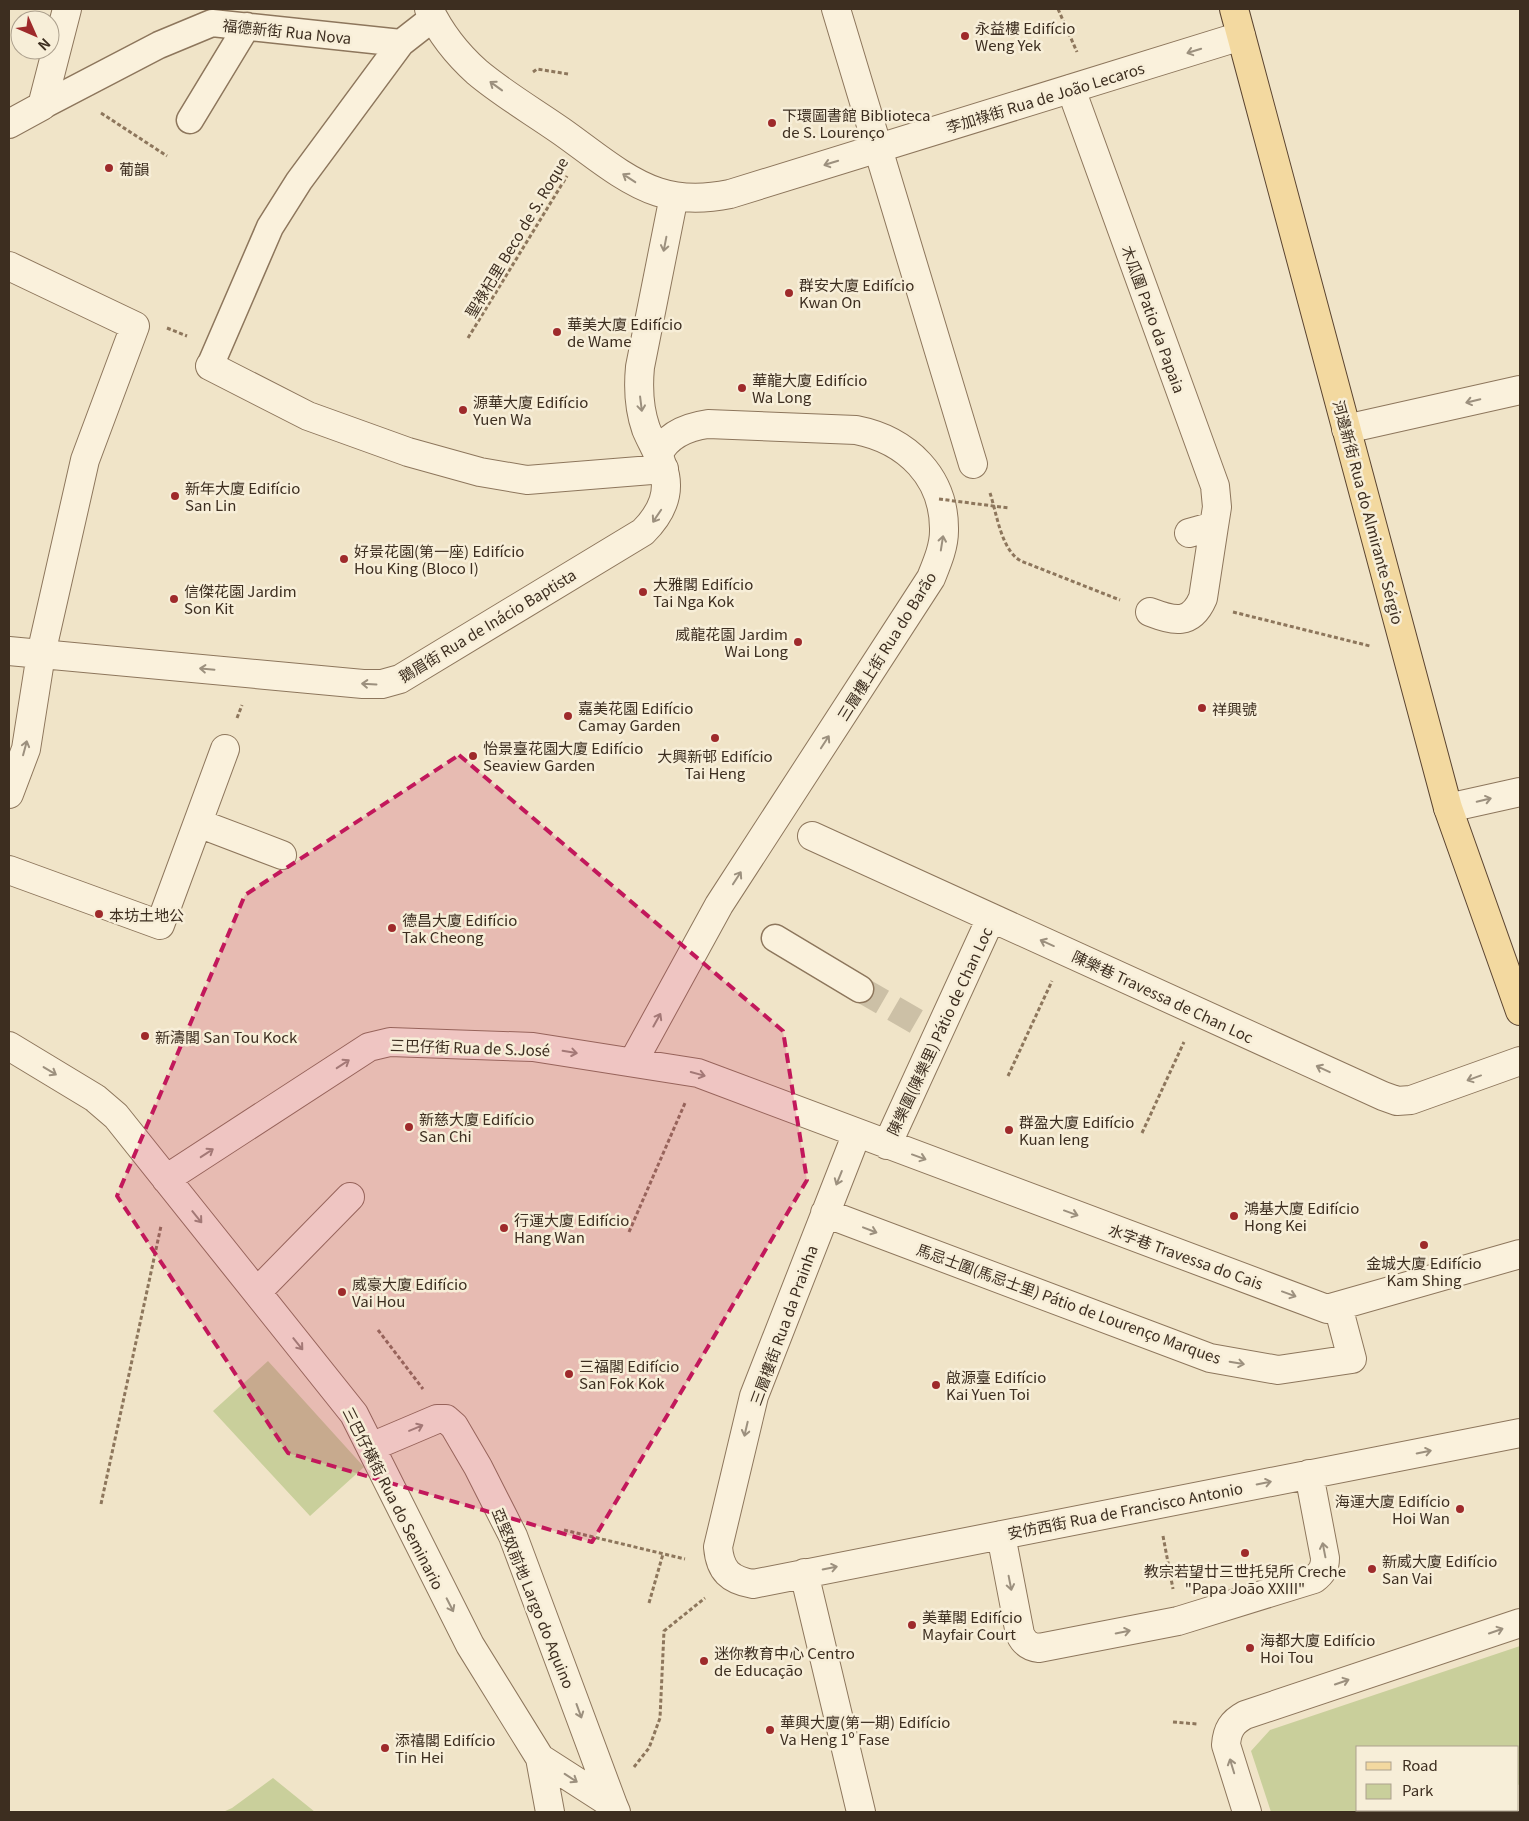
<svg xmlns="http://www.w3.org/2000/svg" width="1529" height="1821" font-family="Georgia,'Noto Sans SC',serif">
<rect width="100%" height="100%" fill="#f0e4c8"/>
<path fill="#c9cf9b" d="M268,1361L364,1467L310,1516L213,1411Z
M1520,1646V1784L1518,1785V1747H1358V1810H1438L1430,1812H1271L1251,1751L1270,1730Z
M273,1778L315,1812H223L232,1808Z"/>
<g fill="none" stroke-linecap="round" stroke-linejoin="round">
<path stroke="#ccc0a6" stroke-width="26" stroke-dasharray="26 13" stroke-linecap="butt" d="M860,989L938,1034"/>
<defs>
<path id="pedestrian" d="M42,106L159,45L212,23L401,43
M190,120L247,26
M210,366L270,227L299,181L401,43L433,18
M775,938L860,989"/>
<path id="minor" d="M836,9L973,464
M1071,89L1215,486L1217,507L1214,526L1189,533
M9,124L42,106L67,9
M9,266L135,326L85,460L41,654
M210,366L308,416L408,452L480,472L527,480L664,469
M1346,429L1520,390
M1150,612C1174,621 1191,626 1203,598L1214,526
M1448,808L1520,792
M198,823L282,855
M812,836L1383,1096L1397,1101L1411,1100L1520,1061
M9,870L160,925L225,749
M9,1046L95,1098L116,1116L354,1414L470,1645L540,1758L613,1805L616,1812
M633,1062L719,905L931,578C937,563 944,547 944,531C945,477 907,440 856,430L708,424C687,427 667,435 658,455
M857,1133L754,1396L718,1547C720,1571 730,1580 753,1584L1520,1433
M887,1145L991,918
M166,1179L369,1047L390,1042L533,1047L698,1073L1327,1309L1520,1254
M825,1213L1210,1358L1278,1370L1352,1359L1338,1306
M257,1292L350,1197
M371,1447L437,1419H446L454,1426L478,1467L513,1536L613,1805
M1001,1535L1020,1634C1024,1643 1029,1647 1039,1648L1178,1621L1314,1579C1322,1573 1325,1568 1325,1558L1309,1474
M804,1573L861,1812
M540,1758L550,1812
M1247,1812L1226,1745C1227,1730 1232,1722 1245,1715L1520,1623
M1493,1812L1500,1810"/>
<path id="tertiary" d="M429,9C440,32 458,55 477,72C503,94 534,112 561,131C591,152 624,181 658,192C682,200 705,199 730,194L1241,36
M9,651L363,684H382L400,679L643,532C662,513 672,491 662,465C658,452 651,441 646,429C639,409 638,388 640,367L674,196
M9,794L26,749L41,654"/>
<path id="primary" d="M1234,9L1448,808L1520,1011"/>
</defs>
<use href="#pedestrian" stroke="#8d765c" stroke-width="29"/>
<use href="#minor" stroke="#8d765c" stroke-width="30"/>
<use href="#tertiary" stroke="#8d765c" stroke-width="30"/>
<use href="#primary" stroke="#5b4430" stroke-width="30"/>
<path stroke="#8d765c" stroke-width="3" stroke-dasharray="4 2.5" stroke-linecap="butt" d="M1058,9L1077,52
M533,72L537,69L568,74
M101,113L167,156
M167,328L187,336
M468,338L567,176
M990,493C997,514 1001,550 1021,561L1120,600
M1233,612L1370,646
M237,718L242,705
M1008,1076L1052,981
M1142,1133L1184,1042
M629,1232L685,1103
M378,1330L423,1389
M101,1504L161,1226
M564,1530L685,1559
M1163,1536L1173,1589
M649,1603L663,1554
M1173,1722L1197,1724
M634,1767L649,1748L660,1718L664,1631L705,1598"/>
<use href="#pedestrian" stroke="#faf1dc" stroke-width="26"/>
<use href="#minor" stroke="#faf1dc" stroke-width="28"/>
<use href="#tertiary" stroke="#faf1dc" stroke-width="28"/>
<use href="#primary" stroke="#f3d9a0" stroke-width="28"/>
<path stroke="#8d765c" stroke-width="3" stroke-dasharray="4 2.5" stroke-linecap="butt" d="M939,499L1009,508"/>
</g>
<defs><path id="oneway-shaft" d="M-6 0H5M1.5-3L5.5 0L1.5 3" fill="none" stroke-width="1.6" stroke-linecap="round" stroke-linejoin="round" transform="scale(1.25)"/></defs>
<g stroke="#9c907e">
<use href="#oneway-shaft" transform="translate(1194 51) rotate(163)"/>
<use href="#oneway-shaft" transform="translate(496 86) rotate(-144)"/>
<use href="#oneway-shaft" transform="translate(831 163) rotate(163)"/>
<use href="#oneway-shaft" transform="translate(629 178) rotate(-147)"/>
<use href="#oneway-shaft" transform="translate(665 244) rotate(101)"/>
<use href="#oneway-shaft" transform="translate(1473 401) rotate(167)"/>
<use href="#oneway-shaft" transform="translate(641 404) rotate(83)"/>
<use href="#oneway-shaft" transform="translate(657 516) rotate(124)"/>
<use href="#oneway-shaft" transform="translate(942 543) rotate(-81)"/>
<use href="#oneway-shaft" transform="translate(207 669) rotate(-175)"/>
<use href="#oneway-shaft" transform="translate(369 684) rotate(-177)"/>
<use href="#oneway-shaft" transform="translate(825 742) rotate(-57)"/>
<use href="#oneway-shaft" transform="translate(25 748) rotate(-75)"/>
<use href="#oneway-shaft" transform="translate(1484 800) rotate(-13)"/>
<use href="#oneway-shaft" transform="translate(737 878) rotate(-57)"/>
<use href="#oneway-shaft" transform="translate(1047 943) rotate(-156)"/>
<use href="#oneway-shaft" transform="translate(657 1020) rotate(-61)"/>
<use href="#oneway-shaft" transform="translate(570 1052) rotate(9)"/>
<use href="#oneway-shaft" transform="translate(343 1064) rotate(-33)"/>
<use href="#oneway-shaft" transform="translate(1323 1069) rotate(-155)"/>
<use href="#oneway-shaft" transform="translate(50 1071) rotate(31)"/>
<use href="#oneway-shaft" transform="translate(698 1074) rotate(15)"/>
<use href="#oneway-shaft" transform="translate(1474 1078) rotate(160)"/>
<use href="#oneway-shaft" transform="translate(207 1153) rotate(-33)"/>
<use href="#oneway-shaft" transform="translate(919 1157) rotate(20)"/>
<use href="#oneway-shaft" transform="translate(839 1178) rotate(112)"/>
<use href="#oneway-shaft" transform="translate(1071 1213) rotate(20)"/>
<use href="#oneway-shaft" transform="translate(197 1217) rotate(51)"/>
<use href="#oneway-shaft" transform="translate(870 1230) rotate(21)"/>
<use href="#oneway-shaft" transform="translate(1289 1294) rotate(20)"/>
<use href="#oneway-shaft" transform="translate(298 1344) rotate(51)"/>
<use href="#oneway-shaft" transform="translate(1237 1363) rotate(10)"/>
<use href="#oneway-shaft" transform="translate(416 1428) rotate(-23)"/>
<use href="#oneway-shaft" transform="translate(746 1429) rotate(103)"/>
<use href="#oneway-shaft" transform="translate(1424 1452) rotate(-11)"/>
<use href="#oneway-shaft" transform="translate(1264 1483) rotate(-11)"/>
<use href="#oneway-shaft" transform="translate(1324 1550) rotate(-101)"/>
<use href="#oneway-shaft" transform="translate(830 1568) rotate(-11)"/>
<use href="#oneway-shaft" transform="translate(1010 1583) rotate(79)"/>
<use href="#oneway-shaft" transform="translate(450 1605) rotate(63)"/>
<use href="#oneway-shaft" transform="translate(1496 1631) rotate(-19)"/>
<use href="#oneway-shaft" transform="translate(1123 1632) rotate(-11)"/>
<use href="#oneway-shaft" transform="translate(1342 1682) rotate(-19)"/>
<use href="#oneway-shaft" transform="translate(579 1711) rotate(70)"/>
<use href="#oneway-shaft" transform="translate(1232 1766) rotate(-107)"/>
<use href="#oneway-shaft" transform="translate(571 1778) rotate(33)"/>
</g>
<path fill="#c2185b" fill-opacity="0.2" stroke="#c2185b" stroke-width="4" stroke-dasharray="10 6" stroke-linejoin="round" d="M459,755L783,1031L807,1180L592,1542L288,1453L117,1196L245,895Z"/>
<g fill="#9e2a2b" stroke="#f7eed8" stroke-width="2">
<circle cx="965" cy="36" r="5"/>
<circle cx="772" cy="123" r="5"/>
<circle cx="109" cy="168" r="5"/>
<circle cx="789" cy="293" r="5"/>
<circle cx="557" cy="332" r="5"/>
<circle cx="742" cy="388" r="5"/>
<circle cx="463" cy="410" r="5"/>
<circle cx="175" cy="496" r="5"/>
<circle cx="344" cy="559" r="5"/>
<circle cx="643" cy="592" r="5"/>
<circle cx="174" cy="599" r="5"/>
<circle cx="798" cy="642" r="5"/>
<circle cx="1202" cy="708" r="5"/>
<circle cx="568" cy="716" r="5"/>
<circle cx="715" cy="738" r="5"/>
<circle cx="473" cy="756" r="5"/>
<circle cx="99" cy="914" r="5"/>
<circle cx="392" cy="928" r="5"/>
<circle cx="145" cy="1036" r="5"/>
<circle cx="409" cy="1127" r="5"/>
<circle cx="1009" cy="1130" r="5"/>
<circle cx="1234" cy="1216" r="5"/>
<circle cx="504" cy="1228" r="5"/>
<circle cx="1424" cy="1245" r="5"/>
<circle cx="342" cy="1292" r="5"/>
<circle cx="569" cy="1374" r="5"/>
<circle cx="936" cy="1385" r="5"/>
<circle cx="1460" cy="1509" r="5"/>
<circle cx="1245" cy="1553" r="5"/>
<circle cx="1372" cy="1569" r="5"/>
<circle cx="912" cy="1625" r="5"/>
<circle cx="1250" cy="1648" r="5"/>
<circle cx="704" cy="1661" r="5"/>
<circle cx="770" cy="1730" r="5"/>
<circle cx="385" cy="1748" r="5"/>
</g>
<g text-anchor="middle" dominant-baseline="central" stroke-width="5" stroke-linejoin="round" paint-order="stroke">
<g font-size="15" fill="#3d2e20" stroke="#f7eed8" text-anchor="start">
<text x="975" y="27">永益樓 Edifício<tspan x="975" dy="17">Weng Yek</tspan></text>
<text x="782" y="114">下環圖書館 Biblioteca<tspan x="782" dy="17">de S. Lourenço</tspan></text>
<text x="119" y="168">葡韻</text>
<text x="799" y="284">群安大廈 Edifício<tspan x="799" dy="17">Kwan On</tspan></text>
<text x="567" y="323">華美大廈 Edifício<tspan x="567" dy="17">de Wame</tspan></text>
<text x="752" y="379">華龍大廈 Edifício<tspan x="752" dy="17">Wa Long</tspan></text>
<text x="473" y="401">源華大廈 Edifício<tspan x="473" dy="17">Yuen Wa</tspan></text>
<text x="185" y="487">新年大廈 Edifício<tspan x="185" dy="17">San Lin</tspan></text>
<text x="354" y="550">好景花園(第一座) Edifício<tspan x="354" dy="17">Hou King (Bloco I)</tspan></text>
<text x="653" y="583">大雅閣 Edifício<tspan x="653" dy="17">Tai Nga Kok</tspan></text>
<text x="184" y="590">信傑花園 Jardim<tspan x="184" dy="17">Son Kit</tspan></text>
<text x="788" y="633" text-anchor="end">威龍花園 Jardim<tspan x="788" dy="17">Wai Long</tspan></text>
<text x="578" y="707">嘉美花園 Edifício<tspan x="578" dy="17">Camay Garden</tspan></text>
<text x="1212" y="708">祥興號</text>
<text x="483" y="747">怡景臺花園大廈 Edifício<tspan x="483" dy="17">Seaview Garden</tspan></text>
<text x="715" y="755" text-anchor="middle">大興新邨 Edifício<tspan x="715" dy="17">Tai Heng</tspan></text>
<text x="109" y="914">本坊土地公</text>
<text x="402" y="919">德昌大廈 Edifício<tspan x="402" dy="17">Tak Cheong</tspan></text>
<text x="155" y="1036">新濤閣 San Tou Kock</text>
<text x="419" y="1118">新慈大廈 Edifício<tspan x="419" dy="17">San Chi</tspan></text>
<text x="1019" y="1121">群盈大廈 Edifício<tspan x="1019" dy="17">Kuan Ieng</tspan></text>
<text x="1244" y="1207">鴻基大廈 Edifício<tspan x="1244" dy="17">Hong Kei</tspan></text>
<text x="514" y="1219">行運大廈 Edifício<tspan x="514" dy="17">Hang Wan</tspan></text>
<text x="1424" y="1262" text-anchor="middle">金城大廈 Edifício<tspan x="1424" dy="17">Kam Shing</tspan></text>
<text x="352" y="1283">威豪大廈 Edifício<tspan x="352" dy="17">Vai Hou</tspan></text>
<text x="579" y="1365">三福閣 Edifício<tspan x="579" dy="17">San Fok Kok</tspan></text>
<text x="946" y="1376">啟源臺 Edifício<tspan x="946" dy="17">Kai Yuen Toi</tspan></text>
<text x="1450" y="1500" text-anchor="end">海運大廈 Edifício<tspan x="1450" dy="17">Hoi Wan</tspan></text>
<text x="1382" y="1560">新威大廈 Edifício<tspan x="1382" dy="17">San Vai</tspan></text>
<text x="1245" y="1570" text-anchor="middle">教宗若望廿三世托兒所 Creche<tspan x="1245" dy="17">"Papa João XXIII"</tspan></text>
<text x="922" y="1616">美華閣 Edifício<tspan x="922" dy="17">Mayfair Court</tspan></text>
<text x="1260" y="1639">海都大廈 Edifício<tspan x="1260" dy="17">Hoi Tou</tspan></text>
<text x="714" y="1652">迷你教育中心 Centro<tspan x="714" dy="17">de Educação</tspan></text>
<text x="780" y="1721">華興大廈(第一期) Edifício<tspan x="780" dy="17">Va Heng 1º Fase</tspan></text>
<text x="395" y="1739">添禧閣 Edifício<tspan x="395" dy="17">Tin Hei</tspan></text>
</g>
<g font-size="15" fill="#3d2e20" stroke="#f7eed8">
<text transform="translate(287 31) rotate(6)">福德新街 Rua Nova</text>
<text transform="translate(1045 97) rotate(-17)">李加祿街 Rua de João Lecaros</text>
<text transform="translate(516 237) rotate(-59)">聖祿杞里 Beco de S. Roque</text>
<text transform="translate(1154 319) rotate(70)">木瓜圍 Patio da Papaia</text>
<text transform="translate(1369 512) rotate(75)">河邊新街 Rua do Almirante Sérgio</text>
<text transform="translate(487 625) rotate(-31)">鵝眉街 Rua de Inácio Baptista</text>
<text transform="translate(886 646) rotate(-58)">三層樓上街 Rua do Barão</text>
<text transform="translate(1163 996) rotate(25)">陳樂巷 Travessa de Chan Loc</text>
<text transform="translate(939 1031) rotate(-65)">陳樂圍(陳樂里) Pátio de Chan Loc</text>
<text transform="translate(470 1047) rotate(2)">三巴仔街 Rua de S.José</text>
<text transform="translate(1186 1256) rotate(20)">水字巷 Travessa do Cais</text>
<text transform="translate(1069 1303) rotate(20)">馬忌士圍(馬忌士里) Pátio de Lourenço Marques</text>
<text transform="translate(783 1325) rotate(-70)">三層樓街 Rua da Prainha</text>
<text transform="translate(394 1498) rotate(63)">三巴仔橫街 Rua do Seminario</text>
<text transform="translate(1125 1510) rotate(-11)">安仿西街 Rua de Francisco Antonio</text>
<text transform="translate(534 1598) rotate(68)">亞堅奴前地 Largo do Aquino</text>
</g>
</g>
<rect width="1529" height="1821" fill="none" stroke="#3d2e20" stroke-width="20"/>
<rect x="1356" y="1746" width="162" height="65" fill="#f7eed8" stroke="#ada18e"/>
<rect x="1366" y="1762" width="25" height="8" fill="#f3d9a0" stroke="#ada18e"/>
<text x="1402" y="1771" font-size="15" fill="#3d2e20">Road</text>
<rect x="1366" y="1784" width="25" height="15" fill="#c9cf9b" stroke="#ada18e"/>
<text x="1402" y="1796" font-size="15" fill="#3d2e20">Park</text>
<g transform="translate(35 35) rotate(135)"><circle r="24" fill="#f7eed8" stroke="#ada18e"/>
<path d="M0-4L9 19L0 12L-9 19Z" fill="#9e2a2b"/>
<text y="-8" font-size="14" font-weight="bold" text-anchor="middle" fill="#3d2e20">N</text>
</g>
</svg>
